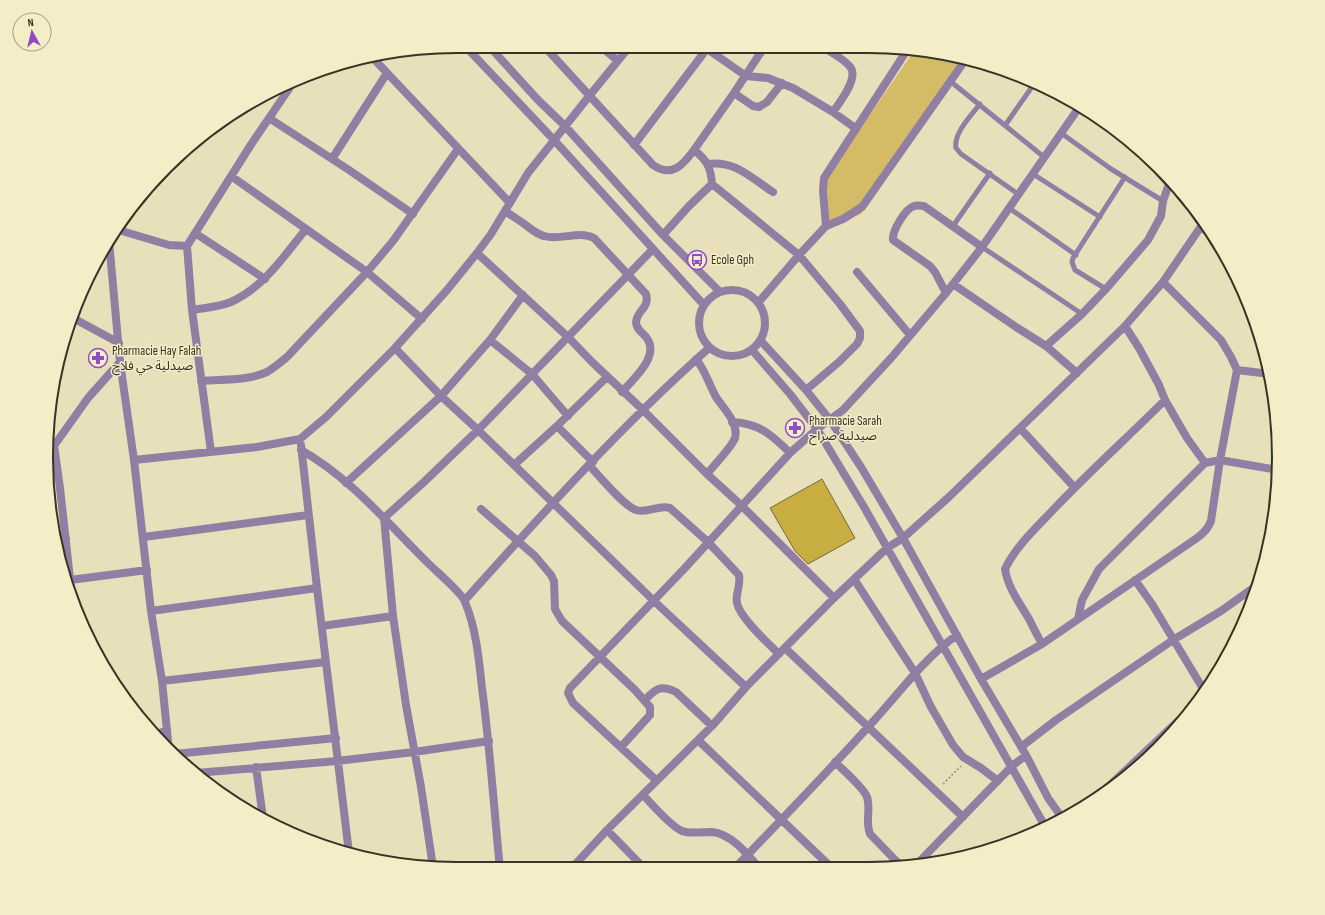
<svg xmlns="http://www.w3.org/2000/svg" width="1325" height="915" font-family="'Sofia Sans Condensed','Noto Sans Arabic',sans-serif">
<rect width="100%" height="100%" fill="#e8dfbb"/>
<path fill="#d3bc65" d="M914,51L948,54L966,59L861,214L830,226L826,178Z"/>
<path fill="#c8ad41" stroke="#726949" d="M822,479L855,538L808,564L795,551L770,508Z"/>
<g fill="none" stroke-linecap="round" stroke-linejoin="round">
<path stroke="#a79f84" stroke-width="2" stroke-dasharray="2 2" stroke-linecap="butt" d="M943,784L961,766"/>
<path stroke="#917fa3" stroke-width="5" d="M950,81L1044,157
M980,104C972,114 953,134 956,148L961,154L1018,194
M1006,124L1034,84
M1061,133L1111,169L1163,201
M1033,174L1100,217
M1009,208L1076,255
M953,226L990,173
M982,247L1082,314
M1106,289L1075,270L1072,262L1073,258L1125,177"/>
<path stroke="#917fa3" stroke-width="8" d="M465,46L554,140L704,305
M489,46L538,100L565,126L663,235L720,292
M544,46L653,165C672,178 683,165 694,150
M600,46L618,61
M703,46L746,76L768,78L793,88L833,112L855,128
M821,46C829,51 846,60 851,68C858,80 839,103 833,112
M372,57L510,203
M734,93L753,106L759,107L767,102L782,83
M269,118L349,170L413,214
M634,145L709,46
M332,159L387,73
M708,164C735,160 751,178 773,192
M231,176L367,272L422,319
M712,184C711,168 707,160 694,150L734,93L765,46
M505,211C511,215 517,219 523,223C530,228 536,234 544,236C561,241 578,230 594,238L646,294C650,308 637,310 636,322C636,329 642,332 646,337C661,356 634,378 622,392
M826,226L823,191L824,178L907,50
M1201,226L1217,242
M115,229L169,245L187,246
M195,233L265,279
M663,235L689,206L712,184L799,255L840,304L860,331V338L857,344L840,361L806,390
M109,241L120,362L134,460L151,611L162,681L169,751
M477,253L568,337L592,362L643,410L707,474L741,505L834,598
M857,272L910,335
M953,284L1016,327L1046,346L1077,373
M699 323a33 33 0 1 1 66 0a33 33 0 1 1-66 0Z
M946,293L935,272L930,266L893,240C892,231 905,209 914,206C918,205 921,206 924,206L982,247
M758,303L799,255L826,226L843,219L862,207L966,59
M192,310C205,308 219,307 231,302C264,287 284,256 306,229
M73,318L119,343
M1125,326L1139,348L1159,385L1165,400L1187,438L1205,463
M490,340L532,374L568,416
M760,340L806,390L830,420L861,467L903,538L981,679L1026,755L1048,798L1063,819
M1046,346L1082,314L1106,289L1148,240L1161,216L1163,201L1170,181
M395,348L441,396L478,430L654,601L746,687
M752,350L790,394L817,429L864,507L1046,828
M696,359C705,370 709,384 716,397C723,408 739,423 735,438C732,447 714,465 707,474
M1237,370L1270,374
M201,381C223,379 247,381 267,372C274,368 281,362 287,357L367,272L393,241L458,149
M732,422C759,423 772,435 790,453
M557,426L593,462
M1020,428L1074,487
M54,445L60,488L71,588
M301,445L317,588L349,853
M301,450C351,478 389,525 430,565C437,572 463,594 465,602C476,628 479,659 482,688C490,748 494,809 500,869
M211,452L192,310L187,246L252,143L295,80
M46,457L88,398L120,362
M134,460L257,447L300,439L326,417L395,348L447,290L477,253L491,234L528,173L590,95L630,46
M514,465L557,426L607,377
M589,465C599,476 624,506 636,510C648,514 659,504 670,508L708,542L739,575C741,586 735,594 737,603C740,618 768,643 779,654
M346,483L441,396L490,340L523,295
M481,509L535,556L551,575L554,581L555,609L562,621L635,690L650,707V715L621,747
M53,532L66,539
M144,537L308,515
M1270,543L1272,527
M854,579L915,673L931,707L953,745L963,757L981,768L998,781
M70,580L147,570
M1135,580L1152,604L1205,692
M465,600C543,513 622,425 709,348
M151,611L317,588
M1078,619L1082,600L1099,569L1205,463L1220,460L1278,470
M322,626L393,616
M1042,644C1037,635 1033,627 1029,619C1019,602 1008,588 1005,569C1016,546 1036,528 1053,510C1089,472 1128,437 1165,400
M785,648L963,817
M981,679L1042,644L1197,538C1204,533 1208,529 1211,521L1220,460L1237,370L1231,357L1221,340L1163,282
M162,681L326,662
M645,700C656,688 661,685 676,692L712,726
M156,735L167,730
M698,740L833,869
M1021,747L1056,720L1173,640L1221,611L1256,586
M174,754L336,738
M835,762C843,770 864,788 867,797C871,809 865,822 870,834L901,866
M256,767L263,818
M196,773L337,761L414,752L489,741
M656,780L573,703L568,693L570,688L684,569L790,453L817,429L843,410L892,357L946,293L982,247L1080,106
M643,795C652,804 670,826 682,831C689,834 704,832 712,832C732,834 748,855 760,869
M1092,802L1192,708
M607,830L645,869
M917,864L1011,767L1026,755
M433,867L421,787L406,705L393,616L384,518L424,482L478,430L653,249
M571,869L607,830L712,726L746,687L834,598L887,548L903,538L950,496L1125,326L1163,282L1204,222
M734,869C779,822 825,775 869,726C898,695 923,659 957,635"/>
</g>
<defs>
<symbol id="bus-ring" viewBox="-11 -11 22 22"><circle r="9.5" fill="#f5ecc8" stroke="#904dc2" stroke-width="1.5"/><path d="M-5-6H5V4H4V6H2V4H-2V6H-4V4H-5ZM-3.5-4V0h7V-4ZM-3.5 1.2v1.5H-2V1.2ZM2 1.2v1.5H3.5V1.2Z" fill="#904dc2"/></symbol>
<symbol id="pharmacy-ring" viewBox="-11 -11 22 22"><circle r="9.5" fill="#f5ecc8" stroke="#904dc2" stroke-width="1.5"/><path d="M-2-6h4v4h4v4h-4v4h-4v-4h-4v-4h4Z" fill="#904dc2"/></symbol>
</defs>
<g fill-rule="evenodd">
<use href="#bus-ring" x="686" y="249" width="22" height="22"/>
<use href="#pharmacy-ring" x="87" y="347" width="22" height="22"/>
<use href="#pharmacy-ring" x="784" y="417" width="22" height="22"/>
</g>
<g text-anchor="middle" dominant-baseline="central" stroke-width="3" stroke-linejoin="round" paint-order="stroke">
<g font-size="13" fill="#373325" stroke="#f5ecc8" text-anchor="start">
<text x="711" y="260">Ecole Gph</text>
<text x="112" y="351">Pharmacie Hay Falah<tspan x="112" dy="15">صيدلية حي فلاح</tspan></text>
<text x="809" y="421">Pharmacie Sarah<tspan x="809" dy="15">صيدلية صراح</tspan></text>
</g>
</g>
<path d="M0 0H1325V915H0ZM457 53H868A404 404 0 0 1 1272 457V458A404 404 0 0 1 868 862H457A404 404 0 0 1 53 458V457A404 404 0 0 1 457 53Z" fill="#f5ecc8" fill-rule="evenodd"/>
<path fill="none" stroke="#373325" stroke-width="2" d="M457 53H868A404 404 0 0 1 1272 457V458A404 404 0 0 1 868 862H457A404 404 0 0 1 53 458V457A404 404 0 0 1 457 53Z"/>
<g transform="translate(32 32) rotate(352)"><circle r="19" fill="#f5ecc8" stroke="#a9a287"/>
<path d="M0-3L7 15L0 10L-7 15Z" fill="#904dc2"/>
<text y="-6" font-size="11" font-weight="bold" text-anchor="middle" fill="#373325">N</text>
</g>
</svg>
